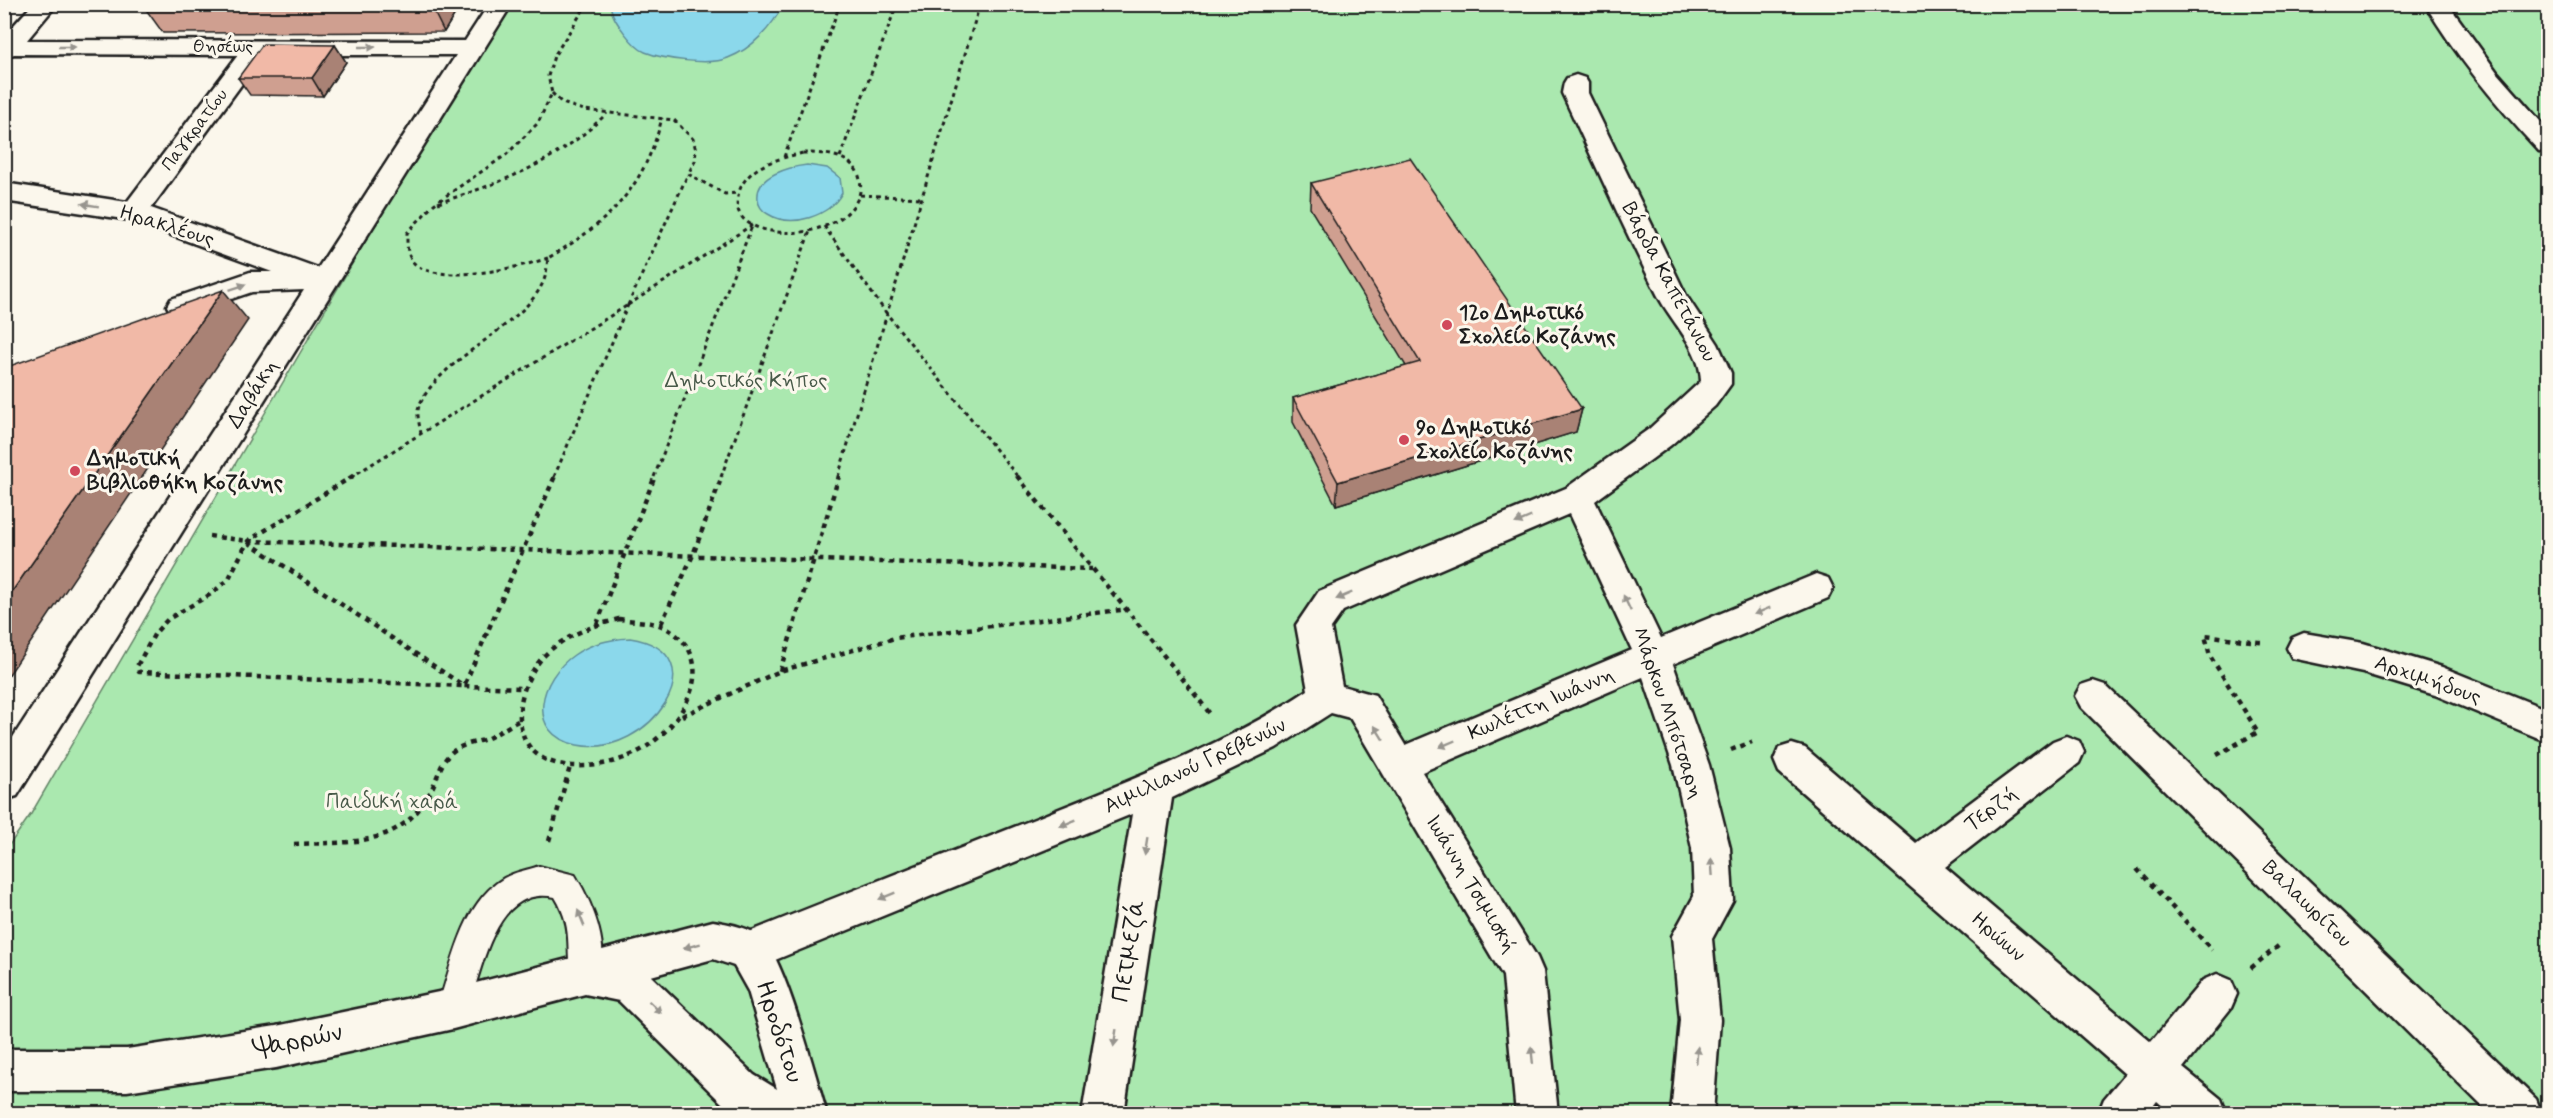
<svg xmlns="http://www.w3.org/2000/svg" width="2553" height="1118" font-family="Mynerve,sans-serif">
<rect width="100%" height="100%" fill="#fbf7ec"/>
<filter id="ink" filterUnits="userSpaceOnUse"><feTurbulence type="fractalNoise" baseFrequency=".0167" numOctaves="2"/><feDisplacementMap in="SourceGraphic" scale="12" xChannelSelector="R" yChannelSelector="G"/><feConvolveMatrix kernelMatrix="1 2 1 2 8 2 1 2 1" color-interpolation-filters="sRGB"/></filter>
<g filter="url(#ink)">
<path fill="#aae8af" stroke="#638266" stroke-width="1.5" d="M508,5H2548V1113L5,1114V851L31,814L401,180Z"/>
<path fill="#8bd8eb" stroke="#5f8d98" stroke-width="1.5" d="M613,4H783V5C772,27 752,49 728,58C710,66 662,59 645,52C634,48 613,20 611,9Z
M807,165L827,168L840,178L842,193C829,216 792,229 768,214C762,211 758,205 758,199C755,175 790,167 807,165Z
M630,638C723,653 649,760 577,745C524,734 540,678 574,655C591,643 609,639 630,638Z"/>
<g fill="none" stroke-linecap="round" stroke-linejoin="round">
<defs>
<path id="service" d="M539,866L575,875C594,906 612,950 597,986L586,990L575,986C562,955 577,933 555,897C491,884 482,977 464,1020L453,1025L442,1020L437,1009C452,966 461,904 504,878C514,872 528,870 539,866Z"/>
<path id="minor" d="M33,4H57L27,40L465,41L489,4H512L17,796L4,800V751L304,290L252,292L181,316L171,313L167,306L171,299L250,272H272L130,220L4,201V183L127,202L238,55L14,54L4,58V36ZM263,55H456L318,268L151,208Z
M2425,4H2448L2497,72L2548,130V153L2539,151C2496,105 2457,58 2425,4Z
M1576,75L1585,78L1588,83V93L1686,295L1718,344L1731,373V384L1715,406L1671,445L1595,501L1661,638L1816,574L1828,578L1833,588L1828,598L1673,664L1709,765L1730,848L1733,900L1712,939L1720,1020L1713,1114H1671L1680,1020L1672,936L1694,896L1692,848L1673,765L1643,677L1422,772L1537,957L1543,971L1558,1114H1516L1503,976L1350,718L1331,713L1276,748L1172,798L1124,1114H1082L1132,814L748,971L734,966L728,952L734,938C836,897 939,857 1042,816C1133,779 1225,745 1308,690L1296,625L1319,591L1566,488L1649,429L1701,381C1701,350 1672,323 1658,296C1624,230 1594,161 1562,93L1564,83L1567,78ZM1569,514L1632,650L1405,745L1375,695L1342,686L1331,628L1343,611Z
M2304,633L2363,643L2442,667L2548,710V742L2435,695L2363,673L2292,658L2287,648L2292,638Z
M2093,681L2105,685L2536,1099L2542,1114H2490L2081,707L2075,696L2081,685Z
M2066,736L2079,741L2084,752L2079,763L1945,867L2151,1042L2203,980L2217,974L2231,980L2237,994L2231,1008L2183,1068L2221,1099L2227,1114H2172L2157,1101L2147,1114H2098L2104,1099L2125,1074L1779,772L1774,760L1779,748L1792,744L1805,748L1916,843L2053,741Z"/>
<path id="tertiary" d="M713,921C729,924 748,927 761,937C785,957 816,1079 827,1114H738L724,1105L619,1001L585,994L453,1029L276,1068L127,1091H4V1049H127L276,1026L453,989ZM713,959L734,966L748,991L777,1089L754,1075L651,976Z"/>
</defs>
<use href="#service" stroke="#1c1c1c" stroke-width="4"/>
<use href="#minor" stroke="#1c1c1c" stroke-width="5"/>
<use href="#tertiary" stroke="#1c1c1c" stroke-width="5"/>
<path stroke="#1c1c1c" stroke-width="3" stroke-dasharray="4 4" stroke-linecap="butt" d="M552,93L562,103L584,110L674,120L693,139L696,150L695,161L688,174L725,194L738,193
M803,153C824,153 855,154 860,180C862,189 859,198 854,205C845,218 830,225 816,229C792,237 729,234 738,196C740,186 745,179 752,173C766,161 786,157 803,153Z
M784,157L840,4
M840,157L897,4
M860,195L922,198
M438,203C503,182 557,163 607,113
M824,226L887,314L1018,477
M548,258C520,268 439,285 415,264C406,256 407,243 407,233L434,204L506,155L538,123L552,93L548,76L554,56L587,4
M628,305L688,174
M628,305L752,225
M421,434C420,426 416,414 419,406C440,356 530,325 545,277C547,271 547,264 548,258C609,222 644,189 662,118
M351,477L628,305
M554,477L628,305
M654,477L752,226
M721,477L810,231
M838,477L980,4"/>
<path stroke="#1c1c1c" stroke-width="4.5" stroke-dasharray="5 5" stroke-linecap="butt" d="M353,476L248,541L228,580L211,594L168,619L155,633L137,666L139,672L464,686L555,476
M1017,476C1081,556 1148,634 1211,715
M209,536L248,541L1092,569
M248,542L464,686L522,688
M619,619C632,621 652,621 664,627C721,657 688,719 646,747C622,763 587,770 559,764C504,753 514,685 546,654C566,635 592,626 619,619Z
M597,624L655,476
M661,624L693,555L722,476
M780,671L839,476
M682,716L780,671L895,638L1128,609
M1731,750L1752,742
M2217,755L2258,732L2210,656L2205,635L2266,643
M549,841L570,767
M294,844C346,842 398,848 428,796C437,782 439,763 452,752C462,744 474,743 486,739C497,734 507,727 518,721
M2137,869L2212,950
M2251,968L2282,943"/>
<use href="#service" fill="#fbf7ec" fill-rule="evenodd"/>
<use href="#minor" fill="#fbf7ec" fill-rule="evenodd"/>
<use href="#tertiary" fill="#fbf7ec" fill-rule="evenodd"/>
</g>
<path fill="#cf9f90" stroke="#1c1c1c" stroke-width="1.5" d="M142,4H461L444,32L163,33Z
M335,45L346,62L323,96L250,95L238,78Z
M1311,183L1582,409L1576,432L1336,505L1293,422V398L1406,366L1310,208Z"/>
<path fill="#a98275" stroke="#1c1c1c" stroke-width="1.5" d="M430,4H461L444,32Z
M335,45L346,62L323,96L312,78Z
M223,290L248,320L4,682V603Z
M1582,409L1576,432L1336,505L1338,482Z"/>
<path fill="#f1b9a7" stroke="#1c1c1c" stroke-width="1.5" d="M263,44L335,45L312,78H238Z
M1410,158L1582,409L1338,482L1293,398L1420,362L1311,183Z
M223,290L4,603V368Z"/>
<defs><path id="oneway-solid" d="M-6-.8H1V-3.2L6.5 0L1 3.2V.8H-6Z" transform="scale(1.5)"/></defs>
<g fill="#97948e">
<use href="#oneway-solid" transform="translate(67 47)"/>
<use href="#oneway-solid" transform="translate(367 47)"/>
<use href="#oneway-solid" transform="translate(90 205) rotate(-171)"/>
<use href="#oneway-solid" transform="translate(238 287) rotate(-19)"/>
<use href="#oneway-solid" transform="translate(1523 520) rotate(157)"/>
<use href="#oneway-solid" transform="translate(1344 596) rotate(157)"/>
<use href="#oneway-solid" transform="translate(1627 603) rotate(-115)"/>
<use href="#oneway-solid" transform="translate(1762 611) rotate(157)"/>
<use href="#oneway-solid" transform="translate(1379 733) rotate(-122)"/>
<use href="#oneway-solid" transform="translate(1447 744) rotate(157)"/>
<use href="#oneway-solid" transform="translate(1068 823) rotate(158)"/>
<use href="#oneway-solid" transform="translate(1146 846) rotate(99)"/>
<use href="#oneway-solid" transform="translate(1712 867) rotate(-94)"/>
<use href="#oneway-solid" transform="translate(887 896) rotate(158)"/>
<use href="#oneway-solid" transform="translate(581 918) rotate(-112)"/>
<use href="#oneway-solid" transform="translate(692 946) rotate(165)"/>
<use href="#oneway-solid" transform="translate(655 1007) rotate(44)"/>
<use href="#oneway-solid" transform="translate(1115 1038) rotate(99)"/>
<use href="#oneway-solid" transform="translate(1532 1055) rotate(-96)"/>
<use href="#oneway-solid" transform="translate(1697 1055) rotate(-85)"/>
</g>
</g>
<g fill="#d1495b" stroke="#fbf7ec" stroke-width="2">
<circle cx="1447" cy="325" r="6"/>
<circle cx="1404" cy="440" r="6"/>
<circle cx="75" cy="471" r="6"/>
</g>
<g text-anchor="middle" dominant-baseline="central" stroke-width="6" stroke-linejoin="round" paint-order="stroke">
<g font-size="18" fill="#1c1c1c" stroke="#fbf7ec">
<text x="223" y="47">Θησέως</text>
<text transform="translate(195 130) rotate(-53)">Παγκρατίου</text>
</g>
<g font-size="21" fill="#1c1c1c" stroke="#fbf7ec">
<text transform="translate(167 226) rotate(17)">Ηρακλέους</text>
<text transform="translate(1669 282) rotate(62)">Βάρδα Καπετάνιου</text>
<text transform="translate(253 394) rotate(-58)">Δαβάκη</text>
<text transform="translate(2428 680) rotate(19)">Αρχιμήδους</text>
<text transform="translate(1541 704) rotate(-23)">Κωλέττη Ιωάννη</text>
<text transform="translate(1668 713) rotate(71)">Μάρκου Μπότσαρη</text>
<text transform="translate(1195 766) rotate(-25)">Αιμιλιανού Γρεβενών</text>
<text transform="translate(1991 809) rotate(-37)">Τερζή</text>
<text transform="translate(1471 884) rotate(59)">Ιωάννη Τσιμισκή</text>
<text transform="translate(2307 904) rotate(44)">Βαλαωρίτου</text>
<text transform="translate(1998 937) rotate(41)">Ηρώων</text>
</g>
<g font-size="21" font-weight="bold" fill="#1c1c1c" stroke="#fbf7ec" text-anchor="start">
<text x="1459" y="313">12ο Δημοτικό<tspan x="1459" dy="24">Σχολείο Κοζάνης</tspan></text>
<text x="1416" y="428">9ο Δημοτικό<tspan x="1416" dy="24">Σχολείο Κοζάνης</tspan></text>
<text x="87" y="459">Δημοτική<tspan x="87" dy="24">Βιβλιοθήκη Κοζάνης</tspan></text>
</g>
<g font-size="21" fill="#475948" stroke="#fbf7ec">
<text x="746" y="381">Δημοτικός Κήπος</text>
<text x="392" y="802">Παιδική χαρά</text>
</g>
<g font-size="26" fill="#1c1c1c" stroke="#fbf7ec">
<text transform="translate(1129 951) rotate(-81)">Πετμεζά</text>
<text transform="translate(779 1032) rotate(72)">Ηροδότου</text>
<text transform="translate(298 1041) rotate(-11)">Ψαρρών</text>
</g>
</g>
<rect width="2553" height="1118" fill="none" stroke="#fbf7ec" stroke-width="24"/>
<rect x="12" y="12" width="2529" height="1094" fill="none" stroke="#1c1c1c" stroke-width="2" filter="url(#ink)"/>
</svg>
